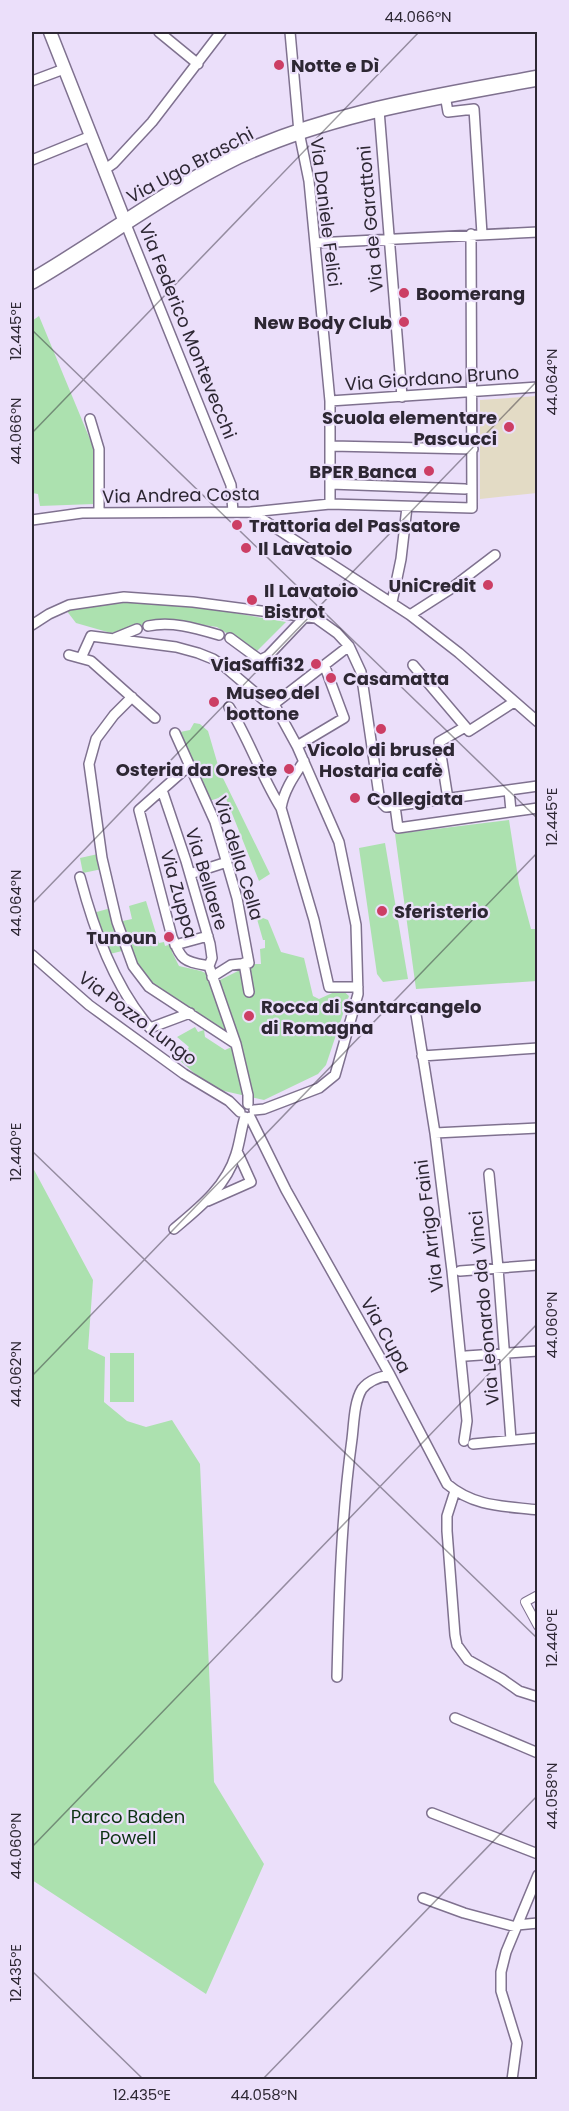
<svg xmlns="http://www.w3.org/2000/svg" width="569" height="2111" font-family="Poppins,sans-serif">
<rect width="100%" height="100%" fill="#ebdffa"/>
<path fill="#e3dbc5" d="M537,396V493L480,499V400Z"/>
<path fill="#ace1af" d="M39,316L94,449V504L40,506L38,494L32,493V321Z
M131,602L182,604L286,622L256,652L217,627L165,619L111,633L76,623L66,610Z
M194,723L200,724L208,731L220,772L270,874L259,881L225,796L206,802L175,733L190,730Z
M509,820L519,884L531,929H537V981L416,989L395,834Z
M385,843L408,979L383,982L377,974L359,848Z
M98,854L102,869L83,873L80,858Z
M146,901L159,943L164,942L165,946L172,944V952L179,966L201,971L220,980L252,964H261L260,949L265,948V940H263L257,919L263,918L268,920L281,952L304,958L313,996L319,999L341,989L349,996L326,1065L318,1074L264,1100L211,1088L176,1057L184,1053L189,1047L177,1037L195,1027L198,1032L204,1030L205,1037L225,1050L236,1045L149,987L133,966L118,922L132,919L129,906Z
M111,908L122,951L110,954L93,913Z
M32,1166L93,1280L88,1349L105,1357L104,1402L127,1421L146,1427L172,1420L200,1464L214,1782L264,1864L206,1994L32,1880Z
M110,1353H134V1402H110Z"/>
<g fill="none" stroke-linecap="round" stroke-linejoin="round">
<defs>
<path id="pedestrian" d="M538,1595L525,1602L538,1626"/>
<path id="minor" d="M159,32L198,64
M290,32L299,132L309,181L330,401V504
M32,81L64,69
M445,95L448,112L474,109L482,234
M379,110L402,397
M32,160L91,136
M104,170L114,163L152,122L221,32
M125,222L231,485L233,512
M315,243L538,232
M330,401L538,387
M90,419L99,449V512
M331,446L473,449
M331,484L465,489
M251,512L410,615L459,653L538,722
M32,520L82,513L251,512L330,504L472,508L471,234
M392,602L401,559L407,507
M410,615L449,590L495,555
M32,625L49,614L69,605L124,597L193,602L316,618L337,633L349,646L361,672L379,795L382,803L386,807L538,786
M148,626C172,621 195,628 219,635
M115,638L137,629
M230,638L260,660L268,656L305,617
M69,655L91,661L155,718
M81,658L91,636L176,647L198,653L213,659L225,667L265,701L274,704
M413,665L469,731L514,702
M132,697L114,715L96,739L89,764L102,858L117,922L133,966L149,987L236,1044
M274,704L349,646
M229,707C249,739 261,776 281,808
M175,733L215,822L237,898L249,963L231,965L212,977
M297,746L344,718L325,667
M304,761C294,776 284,790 281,808L314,920L329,987H358
M190,765L139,810L172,937C182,962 184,961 209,966
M162,790L186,861L210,944L212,958L209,966L236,1044L248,1095V1104
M509,790L511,811
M448,799L439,742L465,727
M395,806L398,828L538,808
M190,874L227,862
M80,877C94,930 114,986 150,1028L190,1013
M175,945L208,936
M32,955L89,1005L184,1074L229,1101L240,1112
M244,963L249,992
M415,1008L435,1133L452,1271L467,1421L464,1441
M422,1056L538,1048
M254,1110L264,1109L319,1088L335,1075L358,994L356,925L339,842L297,746L274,704
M250,1117L286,1190L390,1375L447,1484C474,1507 504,1506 538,1510
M435,1133L538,1128
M489,1174L498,1268L511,1440
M208,1201L251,1182L237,1151
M174,1229C199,1208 226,1187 236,1154C240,1142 241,1129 245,1117
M460,1271L538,1265
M466,1356L538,1351
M473,1444L538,1438
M455,1491L447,1516V1531L455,1635L457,1645L468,1660L502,1679L519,1691L538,1697
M337,1677C339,1597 341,1518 352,1439C354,1423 354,1402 362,1389C369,1380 379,1377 390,1375
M455,1718L538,1753
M432,1813L538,1854
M423,1898L464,1913L516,1927
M517,1925L538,1923
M512,2080L517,2043L501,1991V1972L506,1952L538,1875"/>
<path id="tertiary" d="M50,32L125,222"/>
<path id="primary" d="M32,281C101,241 166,191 238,156C332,112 437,97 538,78"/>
</defs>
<use href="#pedestrian" stroke="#7f718f" stroke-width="10"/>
<use href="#minor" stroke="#7f718f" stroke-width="12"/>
<use href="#tertiary" stroke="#7f718f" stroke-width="15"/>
<use href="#primary" stroke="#7f718f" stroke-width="18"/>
<use href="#pedestrian" stroke="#fff" stroke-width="8"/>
<use href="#minor" stroke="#fff" stroke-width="9"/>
<use href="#tertiary" stroke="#fff" stroke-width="12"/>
<use href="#primary" stroke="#fff" stroke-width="15"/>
</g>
<path fill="none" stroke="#2d2733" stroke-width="1.5" stroke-opacity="0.45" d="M32,330L538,819M32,433L419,32M32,904L538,380M32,1151L538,1639M32,1376L538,852M32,1847L538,1323M32,1971L144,2080M262,2080L538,1795"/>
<g fill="#cc3e64" stroke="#ebdffa" stroke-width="2">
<circle cx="279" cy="65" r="6"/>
<circle cx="404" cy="293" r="6"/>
<circle cx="404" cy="322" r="6"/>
<circle cx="509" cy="427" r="6"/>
<circle cx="429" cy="471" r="6"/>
<circle cx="237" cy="525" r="6"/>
<circle cx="246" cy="548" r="6"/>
<circle cx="488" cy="585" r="6"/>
<circle cx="252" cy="600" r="6"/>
<circle cx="316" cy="664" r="6"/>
<circle cx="331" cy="678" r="6"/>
<circle cx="214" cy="702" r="6"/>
<circle cx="381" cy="729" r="6"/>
<circle cx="289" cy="769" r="6"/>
<circle cx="355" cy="798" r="6"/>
<circle cx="382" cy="911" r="6"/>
<circle cx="169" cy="937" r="6"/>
<circle cx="249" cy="1016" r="6"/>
</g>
<g text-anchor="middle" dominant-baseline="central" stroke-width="4.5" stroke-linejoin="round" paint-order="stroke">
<g font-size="18" font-weight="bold" fill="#2d2733" stroke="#ebdffa" text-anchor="start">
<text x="291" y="65">Notte e Dì</text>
<text x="416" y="293">Boomerang</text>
<text x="392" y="322" text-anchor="end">New Body Club</text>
<text x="497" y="417" text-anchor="end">Scuola elementare<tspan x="497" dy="21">Pascucci</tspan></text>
<text x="417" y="471" text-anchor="end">BPER Banca</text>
<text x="249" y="525">Trattoria del Passatore</text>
<text x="258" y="548">Il Lavatoio</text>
<text x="476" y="585" text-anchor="end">UniCredit</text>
<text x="264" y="590">Il Lavatoio<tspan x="264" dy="21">Bistrot</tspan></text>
<text x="304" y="664" text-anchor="end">ViaSaffi32</text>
<text x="343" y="678">Casamatta</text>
<text x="226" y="692">Museo del<tspan x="226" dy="21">bottone</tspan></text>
<text x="381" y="749" text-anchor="middle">Vicolo di brused<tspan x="381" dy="21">Hostaria cafè</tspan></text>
<text x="277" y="769" text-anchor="end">Osteria da Oreste</text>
<text x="367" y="798">Collegiata</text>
<text x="394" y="911">Sferisterio</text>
<text x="157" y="937" text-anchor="end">Tunoun</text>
<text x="261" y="1006">Rocca di Santarcangelo<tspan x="261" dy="21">di Romagna</tspan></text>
</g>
<g font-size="18" fill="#2d2733" stroke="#ebdffa">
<text transform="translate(190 165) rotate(-28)">Via Ugo Braschi</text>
<text transform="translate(326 212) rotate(83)">Via Daniele Felici</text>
<text transform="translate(370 219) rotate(-95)">Via de Garattoni</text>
<text transform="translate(188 331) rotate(68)">Via Federico Montevecchi</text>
<text transform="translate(432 378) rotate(-4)">Via Giordano Bruno</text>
<text transform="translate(181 495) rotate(-1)">Via Andrea Costa</text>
<text transform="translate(239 858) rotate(73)">Via della Cella</text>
<text transform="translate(207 879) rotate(73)">Via Bellaere</text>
<text transform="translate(179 894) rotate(74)">Via Zuppa</text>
<text transform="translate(138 1018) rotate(37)">Via Pozzo Lungo</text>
<text transform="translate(429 1226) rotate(-97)">Via Arrigo Faini</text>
<text transform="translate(484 1308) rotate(-95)">Via Leonardo da Vinci</text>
<text transform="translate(386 1335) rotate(61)">Via Cupa</text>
</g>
<g font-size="18" fill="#0c3212" stroke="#ebdffa">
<text x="128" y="1816">Parco Baden<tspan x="128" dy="21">Powell</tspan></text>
</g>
</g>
<rect width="569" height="2111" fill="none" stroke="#ebdffa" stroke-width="66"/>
<rect x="33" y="33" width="503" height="2045" fill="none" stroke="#2d2733" stroke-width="2"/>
<g font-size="15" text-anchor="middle" fill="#2d2733">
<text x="418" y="22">44.066°N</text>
<text transform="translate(16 331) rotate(-90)" y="5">12.445°E</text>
<text transform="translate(552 382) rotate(-90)" y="5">44.064°N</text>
<text transform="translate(16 431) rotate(-90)" y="5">44.066°N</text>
<text transform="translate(552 817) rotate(-90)" y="5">12.445°E</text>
<text transform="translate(16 903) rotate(-90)" y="5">44.064°N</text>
<text transform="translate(16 1152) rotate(-90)" y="5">12.440°E</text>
<text transform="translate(552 1325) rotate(-90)" y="5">44.060°N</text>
<text transform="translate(16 1374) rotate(-90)" y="5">44.062°N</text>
<text transform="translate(552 1638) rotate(-90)" y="5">12.440°E</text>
<text transform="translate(552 1796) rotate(-90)" y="5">44.058°N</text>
<text transform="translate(16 1846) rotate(-90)" y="5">44.060°N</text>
<text transform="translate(16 1973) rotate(-90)" y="5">12.435°E</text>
<text x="142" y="2100">12.435°E</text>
<text x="264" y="2100">44.058°N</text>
</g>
</svg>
